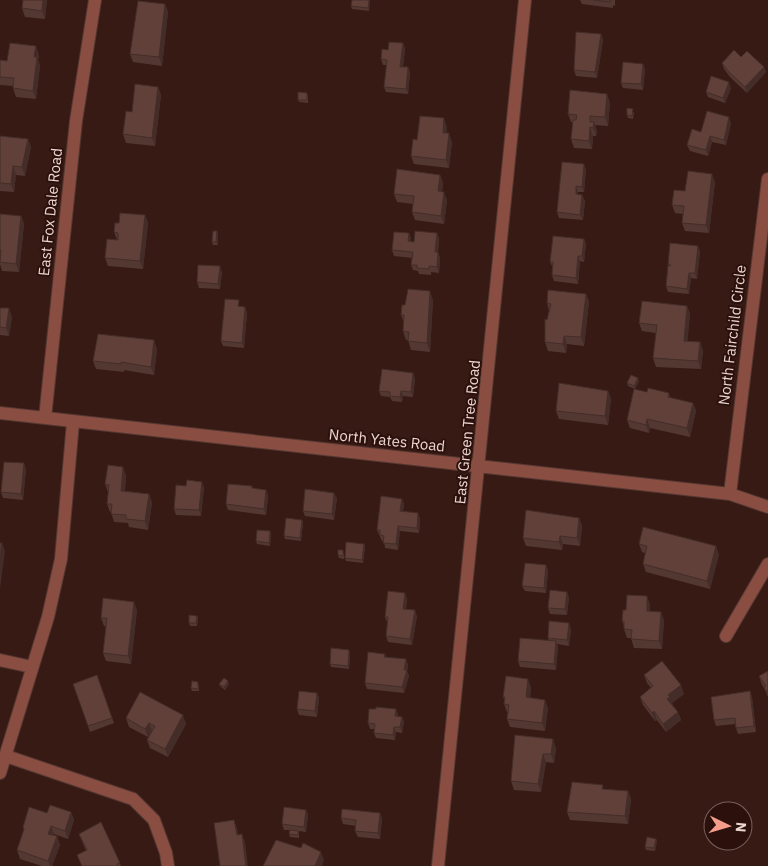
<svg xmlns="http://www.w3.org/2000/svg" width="768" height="866" font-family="'IBM Plex Sans',sans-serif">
<rect width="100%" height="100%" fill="#371a14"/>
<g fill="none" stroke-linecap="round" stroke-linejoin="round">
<defs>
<path id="minor" d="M0,413L730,494L768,507
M45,418L76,121L95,0
M730,494L768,179
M726,636L768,564
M0,660L32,667
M6,756L133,799L154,820L166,853L168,866
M0,773L48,617L61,559L73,422
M438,866L525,0"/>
</defs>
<use href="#minor" stroke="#543832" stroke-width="14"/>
<use href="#minor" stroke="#894d41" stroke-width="12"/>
</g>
<path fill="#533731" d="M47,0L45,19L25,17L22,8Z
M370,0L369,11L352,9L351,6Z
M580,0H615V6L613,5V8L582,4Z
M165,4L168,12L162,66L133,62L130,54Z
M601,34L603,40L597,78L576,76L574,70Z
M403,43L405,49L403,67H408L410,73L408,94L386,92L384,87L387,65H383L381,59L388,50Z
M39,55L38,60L40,66L36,99L16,97L13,88V86L0,85V60L7,61Z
M741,57L764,67L766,72L747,93L730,77L724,69L722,63Z
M643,64L645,70L643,90L623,88L621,83Z
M158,87L161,95L155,146L126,143L123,134L132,112Z
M731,88L725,103L708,97L706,92Z
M308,95V103L299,102L298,100Z
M610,102L608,126L595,125L597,131L596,136H593L592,149L574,148L571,139L573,122H571L568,114Z
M634,112L633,119L628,118L627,115Z
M731,123L726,145L712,142L708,156L690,151L687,145L701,132Z
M447,127L446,133L452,142L449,168L414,164L411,156L417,140Z
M0,136L28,139L31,147L25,176L16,175L14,192L0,191Z
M586,170L584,192H578V195H582L585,201L583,220L559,218L557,212Z
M440,175L443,183L442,192L447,200L444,224L415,220L412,212L413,204L397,202L394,194Z
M715,182L709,233L685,231L682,223L683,214L675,213L672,205L685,191Z
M0,214L21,216L24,224L19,272L2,271L0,264Z
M145,215L148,223L143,269L108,266L105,258L117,240L114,232L119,223Z
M409,233L411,239L410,241L414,242L437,233L439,239L438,252L440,258L439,273L431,272V275L419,274L418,271L413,270L411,265L412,258L394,256L392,250Z
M218,234V245H213L212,242Z
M584,239L586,244L584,262L580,261L578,284L554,281L552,275L553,268L550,262Z
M700,251L697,279L691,278L689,294L668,292L666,286L668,266V265Z
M222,272L220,289L199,288L197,282Z
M586,294L589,302L584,346L567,344L566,353L548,351L545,342L547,320L549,311L547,303Z
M433,300L430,352L411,350L408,340H406L403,331L404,323L401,315L405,305Z
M687,306L690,314L687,341L700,342L703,351L701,369L656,367L653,358L656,333L642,331L639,323Z
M241,307H245L247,313L244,348L223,346L221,341Z
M0,308L12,317L9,336L0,335Z
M157,349L154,375L124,370V372L96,369L93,361Z
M413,373L415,379L413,397L403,396L402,402L392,401L390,397L381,396L379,391Z
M639,381L635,389L628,386L627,383Z
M608,391L611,399L608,425L559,419L556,411Z
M647,392L669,393L670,398L693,403L696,411L690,437L650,428L649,433L630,428L627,420Z
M26,469L23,500L3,498L1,492Z
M126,475L125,491L149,494L152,503L148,530L129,527L128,523L114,522L111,512H110L107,504L108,492L105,484Z
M204,487L201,516L176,515L174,509Z
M266,490L268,496L266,515L228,510L226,504Z
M337,498L334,520L305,516L303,511Z
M402,499L404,504L403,511L420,519L419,533L400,531L398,550L385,548L384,541H382L377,530Z
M579,518L582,526L580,546L563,544L562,550L526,546L523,538Z
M302,520L303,523L301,541L285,539L284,536Z
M270,531L271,534L270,546L257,544L256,541Z
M364,544L365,547L363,563L346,561L345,558Z
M639,544L719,554L710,589L646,572L643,564L645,553L642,552Z
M344,553V559L339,558L338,555Z
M546,565L548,571L546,593L525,591L522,586Z
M569,597L567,615L550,614L548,608Z
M407,599L406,609L417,616L412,645L388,642L386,636L388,622H387L385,617Z
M650,604V611L664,620L662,649L634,648L631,638H627L624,629V626L622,621L626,610Z
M137,610L131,664L106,661L103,653L106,626H104L101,618Z
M197,616L198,618L197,626H190L189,623Z
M571,629L569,646L557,644L558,647L556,670L520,667L518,661L549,641L548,638Z
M350,653L349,669L331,667L330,664Z
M385,654L386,657L406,659L408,665L407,671L409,676L404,693L367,689L365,683Z
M768,671V697L764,688L762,685L759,676Z
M97,675L114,723L90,732L88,726Z
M644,675L684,694L672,703L673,706L678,712L681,720L666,732L657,720L655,721L643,705L640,697L651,688L647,683Z
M219,684H229L225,690L220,686Z
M199,685V691H192L191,688Z
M531,687L530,698L548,708L545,731L510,727L507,719L508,712H507L504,704L505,701L503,697Z
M750,691L752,697L756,732L738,734L736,728L735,724L716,726L714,720Z
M317,693L319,698L317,717L299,715L297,709Z
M398,714V716L402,717L404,722L402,733L396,732L395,740L376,738L374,733V729H370L368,723Z
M126,718L186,724L168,757L150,748L147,740L152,731L148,737L129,727Z
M515,735L556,748L554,763L546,762L541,792L514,790L511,781Z
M604,789L628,791L631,799L628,824L570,820L567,812Z
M306,810L308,815L306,832L299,831V838L290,837L289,834L290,830H284L282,824Z
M71,812L74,820L68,839L54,834V835L57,836L60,845L52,866H42L20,859L17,850L24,831L23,827L47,813Z
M380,813L382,819L380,839L358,837L355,831L356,826L343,824L341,818Z
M101,822L121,866H82L77,855L86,851L79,834Z
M656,839L657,841L655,851L646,850L645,847Z"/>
<path fill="#442d28" d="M43,0H47L45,19L42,11Z
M369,0H370L369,11L368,8Z
M165,4L168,12L162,66L159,57Z
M601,34L603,40L597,78L595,72Z
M403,43L405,49L402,72L400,67Z
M36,46L39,55L38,60L40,66L36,99L33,91Z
M643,64L645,70L643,90L641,84Z
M408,67L410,73L408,94L406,89Z
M764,67L766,72L747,93L745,87Z
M729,82L731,88L725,103L723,98Z
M158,87L161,95L155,146L152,138Z
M607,94L610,102L608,126L605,117Z
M729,117L731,123L726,145L724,140Z
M444,118L447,127L446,141L443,133Z
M594,122L597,131L596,136L593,128Z
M590,127L593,136L592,149L589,141Z
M449,133L452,142L449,168L446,160Z
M710,136L712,142L708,156L706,150Z
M28,139L31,147L25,176L22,167Z
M584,164L586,170L584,192L582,187Z
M13,166L16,175L14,192L11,184Z
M712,174L715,182L709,233L706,225Z
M440,175L443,183L441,199L438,191Z
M576,186L578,192V200L576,194Z
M444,192L447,200L444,224L441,216Z
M582,195L585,201L583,220L580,215Z
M145,215L148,223L143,269L140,261Z
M21,216L24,224L19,272L16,264Z
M217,231L218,234V245L216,242Z
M409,233L411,239L410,247L408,241Z
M437,233L439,239L437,257L435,252Z
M584,239L586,244L584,262L582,256Z
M698,246L700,251L697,279L695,273Z
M438,252L440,258L439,273L437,267Z
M578,256L580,261L578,284L576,278Z
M220,266L222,272L220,289L218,284Z
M689,273L691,278L689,294L687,289Z
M430,291L433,300L430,352L427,343Z
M586,294L589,302L584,346L581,337Z
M687,306L690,314L687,349L684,341Z
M245,307L247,313L244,348L242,343Z
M9,308L12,317L9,336L6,328Z
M564,336L567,344L566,353L563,344Z
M154,340L157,349L154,375L151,367Z
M700,342L703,351L701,369L698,361Z
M413,373L415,379L413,397L411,392Z
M638,378L639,381L635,389L634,386Z
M401,391L403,396L402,402L400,397Z
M608,391L611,399L608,425L605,416Z
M693,403L696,411L690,437L687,428Z
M647,419L650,428L649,433L646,425Z
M24,463L26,469L23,500L21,494Z
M123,467L126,475L124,499L121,491Z
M202,482L204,487L201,516L199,510Z
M266,490L268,496L266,515L264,509Z
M334,493L337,498L334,520L332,514Z
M149,494L152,503L148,530L145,521Z
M402,499L404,504L402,517L400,511Z
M418,513L420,519L419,533L417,528Z
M579,518L582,526L580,546L577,538Z
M302,520L303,523L301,541L300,538Z
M398,526L400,531L398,550L396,544Z
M270,531L271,534L270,546L269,543Z
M560,536L563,544L562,550L559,542Z
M2,543L5,551L0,589V558Z
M364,544L365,547L363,563L362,560Z
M716,546L719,554L710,589L707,581Z
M546,565L548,571L546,593L544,588Z
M567,592L569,597L567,615L565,609Z
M405,593L407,599L405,614L403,609Z
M647,596L650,604V619L647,611Z
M134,602L137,610L131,664L128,656Z
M415,610L417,616L412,645L410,639Z
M661,612L664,620L662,649L659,641Z
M197,616L198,618L197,626L196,623Z
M569,623L571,629L569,646L567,640Z
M556,641L558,647L556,670L554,664Z
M349,650L350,653L349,669L348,666Z
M406,659L408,665L407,671L409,676L404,693L402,687Z
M528,679L531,687L529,706L526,697Z
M228,681L229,684L225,690L224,687Z
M681,685L684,694L672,703L673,705L670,708L667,699L668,695Z
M750,691L752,697L756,732L754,726Z
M317,693L319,698L317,717L315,711Z
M545,700L548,708L545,731L542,723Z
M396,709L398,714L397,721L395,716Z
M654,711L657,720L655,721L652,713Z
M678,712L681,720L666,732L663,724Z
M183,715L186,724L168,757L165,749Z
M402,717L404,722L402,733L400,727Z
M149,723L152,731L148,737L145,729Z
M394,727L396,732L395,740L393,735Z
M553,739L556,748L554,763L551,754Z
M543,754L546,762L541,792L538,784Z
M628,791L631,799L628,824L625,816Z
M306,810L308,815L306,832L304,827Z
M71,812L74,820L68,839L65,831Z
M380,813L382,819L380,839L378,833Z
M234,820L237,828L240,843L237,835Z
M51,826L54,834L51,842L48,834Z
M242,834L245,842L248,866H246Z
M57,836L60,845L52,866H50L48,861Z
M656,839L657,841L655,851L654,848Z
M321,852L324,860L322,866H315Z"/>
<path fill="#614039" stroke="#442d28" d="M23,0H43L42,11L22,8Z
M352,0H369L368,8L351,6Z
M593,0H611L610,2Z
M138,1L165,4L159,57L130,54Z
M576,32L601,34L595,72L574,70Z
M389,42L403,43L400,67H408L406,89L384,87L387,60L381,59L382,49L388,50Z
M10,43L36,46L34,57H37L33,91L13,88L14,78L0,77V60L7,61Z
M734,50L741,57L747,51L764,67L745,87L728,71L722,63Z
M623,62L643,64L641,84L621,83Z
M711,76L729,82L723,98L706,92Z
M135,84L158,87L152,138L123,134L126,111L132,112Z
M570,90L607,94L605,117L590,116V122H594L593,128L590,127L589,141L571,139L573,120H576L577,115L568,114Z
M298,92L307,93V100H298Z
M627,108L633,109L632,116L627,115Z
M707,111L729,117L724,140L710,136L706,150L687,145L692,129L701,132Z
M420,116L444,118L443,133H449L446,160L411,156L413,139L417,140Z
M0,136L28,139L22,167L13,166L11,184L0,183Z
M562,162L584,164L582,187L576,186V194L582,195L580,215L557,212Z
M397,169L440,175L438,191L444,192L441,216L412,212L414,196L394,194Z
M688,171L712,174L706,225L682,223L684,206L672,205L674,190L685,191Z
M120,213L145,215L140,261L105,258L107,239L118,240V233L114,232L115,223H119Z
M0,214L21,216L16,264L0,262L1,250H0Z
M213,231H217L216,242H212Z
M415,231L437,233L435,252H438L437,267L429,266V269L417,268V265H411L413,252L392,250L394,232L409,233L408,241L414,242Z
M553,236L584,239L582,256H578L576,278L552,275L553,262H550Z
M670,243L698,246L695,273H689L687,289L666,286L668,266L671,265H668Z
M198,265L220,266L218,284L197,282Z
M408,289L430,291L427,343L408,341L409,332L403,331L404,315H401L402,305H405Z
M548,290L586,294L581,337L564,336L563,344L545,342V319L547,320L551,304L547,303Z
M225,299L239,300L238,306L245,307L242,343L221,341Z
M642,301L687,306L684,341L700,342L698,361L653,358L657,325L639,323Z
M0,308H9L6,328L0,327Z
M98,334L154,340L151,367L121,362V364L93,361Z
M382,369L413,373L411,392L401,391L400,397L390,396V392L379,391Z
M631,375L638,378L634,386L627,383Z
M559,383L608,391L605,416L556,411Z
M648,388L669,393L668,397L693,403L687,428L647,419L646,425L627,420L634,389L647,392Z
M4,462L24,463L21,494L1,492Z
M108,465L123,467L121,491L149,494L145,521L126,519V515L111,514L112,504H107L109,485L105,484Z
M187,480L202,482L199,510L174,509L176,485L186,486Z
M228,484L252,486V488L266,490L264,509L226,504Z
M305,489L334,493L332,514L303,511Z
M381,496L402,499L400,511L418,513L417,528L398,526L396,544L383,543L384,536L380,535V530H377Z
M526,510L579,518L577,538L560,536L559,542L523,538Z
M286,518L302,520L300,538L284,536Z
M643,527L716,546L707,581L643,564L647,546L639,544Z
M257,530L270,531L269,543L256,541Z
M346,542L364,544L362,560L345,558Z
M0,543H2L0,558Z
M338,550H343V556L338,555Z
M525,563L546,565L544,588L522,586Z
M550,590L567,592L565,609L548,608Z
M388,591L405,593L403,609L415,610L410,639L386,636L388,617H385Z
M627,595L647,596V611L661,612L659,641L631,639L632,630L624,629V621H622L623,610H626Z
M103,598L134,602L128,656L103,653L107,618H101Z
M189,615L197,616L196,623H189Z
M549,621L569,623L567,640L548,638Z
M520,638L556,641L554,664L518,661Z
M331,648L349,650L348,666L330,664Z
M368,652L385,654L384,657L406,659L404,670H407L402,687L365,683Z
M662,661L681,685L668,695L670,697L667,699L678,712L663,724L654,711L652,713L640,697L653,686L644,675Z
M768,671V693L764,688L766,686L759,676Z
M97,675L112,718L88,726L73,684Z
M506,676L528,679L526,697L545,700L542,723L507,719L509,705L504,704L505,697H503Z
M224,678L228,681L224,687L219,684Z
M192,681L198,682V689L191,688Z
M299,691L317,693L315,711L297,709Z
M750,691L754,726L736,728L735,718L714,720L711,697Z
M140,692L183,715L165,749L147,740L155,726L149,723L145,729L126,718Z
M376,707L396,709L395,716L402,717L400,727H394L393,735L374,733L375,724L368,723L369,709H376Z
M515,735L553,739L551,754H543L538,784L511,781Z
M572,782L603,785L602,789L628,791L625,816L567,812Z
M50,805L71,812L65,831L51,826L48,834L57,836L48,861L17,850L24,829L23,827L29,807L47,813Z
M284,807L306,810L304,827L282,824Z
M342,809L380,813L378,833L355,831L356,820L341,818Z
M234,820L237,835L242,834L246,866H220L214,823Z
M101,822L120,863L117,864L118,866H82L77,855L87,850L79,834Z
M290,830L298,831V835L289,834Z
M647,837L656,839L654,848L645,847Z
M276,840L301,848L303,843L321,852L315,866H263Z"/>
<g text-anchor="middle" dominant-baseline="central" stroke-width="4" stroke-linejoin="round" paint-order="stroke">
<g font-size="15" fill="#ebd6d1" stroke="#2c100b">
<text transform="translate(50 212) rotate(-84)">East Fox Dale Road</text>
<text transform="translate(732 335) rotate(-83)">North Fairchild Circle</text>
<text transform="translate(467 432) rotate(-84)">East Green Tree Road</text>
<text transform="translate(387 440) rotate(6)">North Yates Road</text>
</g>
</g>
<g transform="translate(728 826) rotate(95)"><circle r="24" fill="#2c100b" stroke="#785f5a"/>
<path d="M0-4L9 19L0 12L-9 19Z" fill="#f49d8b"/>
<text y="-8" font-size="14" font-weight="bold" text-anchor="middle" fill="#ebd6d1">N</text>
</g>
</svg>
